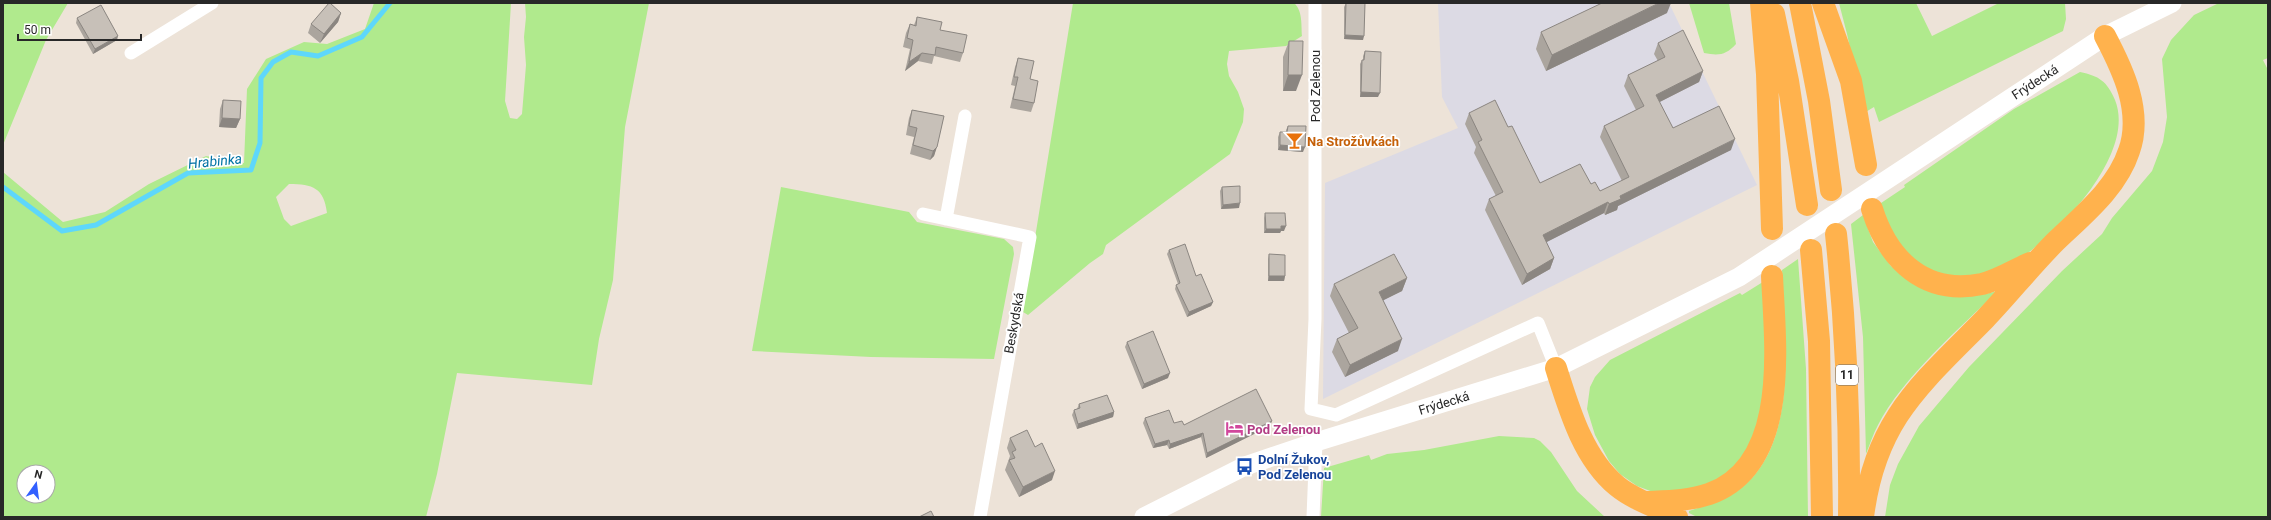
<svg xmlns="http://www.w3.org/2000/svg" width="2271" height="520" font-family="Roboto,sans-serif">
<rect width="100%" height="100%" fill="#ede3d8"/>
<path fill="#dcdae4" d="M1438,3H1669L1757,185L1323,399L1325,183L1458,128L1442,97Z"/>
<path fill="#b0ea8d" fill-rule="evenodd" d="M3,3H68L46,40L3,145Z
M374,3H511L505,101L510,118L517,119L522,114L526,65L524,37L526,17L525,3H649L625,127L613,280L599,339L592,385L457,373L437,474L426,517H3V172L63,222L105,212L149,184L206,156L244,163L247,89L266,59L304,42L327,44L365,29ZM289,184C313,184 324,188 327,213L291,226L284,219L276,197ZM24,472H48V496H24Z
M1073,3H1294C1303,11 1301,25 1302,36L1286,46L1229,51L1227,64L1229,76L1238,92L1244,109L1243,122L1230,154L1106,245L1103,254L1090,263L1028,315L1023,312Z
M1689,3H1729L1736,44C1726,55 1719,56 1704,53Z
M1839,3H1916L1932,36L1999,3H2065L2066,19L2063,31L1879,122L1874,107L1864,113L1847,34Z
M2219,3H2268V58L2263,60L2268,70V517H1885L1890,485L1898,464L1919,426L1969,367L2062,271L2102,234L2112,218L2152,171L2163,142L2167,117L2162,59L2171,40L2194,15Z
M2080,72C2099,76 2107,81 2115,100C2139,159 2041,255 1991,275C1984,277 1950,277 1943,275C1937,274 1931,270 1926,267C1920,264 1910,261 1905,256C1896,246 1885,218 1878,205L1905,187L1904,185L2014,109Z
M781,187L909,212L917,222L1004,239L1013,247L1014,254L994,359L871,357L752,351Z
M1863,215L1873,242L1891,266L1905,277L1981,295L1998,291C1960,328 1902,378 1878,425C1873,434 1870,444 1866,454L1863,337L1851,224Z
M1798,259L1806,369L1808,517H1697L1689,513V511C1706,505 1722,501 1737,491C1801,447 1784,336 1782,270Z
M1766,280L1768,378L1761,423L1741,465L1705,488L1653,492L1637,486L1620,474L1609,461L1595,435L1587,409L1590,387L1595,377L1610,360L1740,293L1742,295Z
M1499,436L1534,438L1540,441L1551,452L1577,491L1605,517H1321L1324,468L1369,455L1371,460L1387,454L1424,450Z"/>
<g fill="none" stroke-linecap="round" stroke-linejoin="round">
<path stroke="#5ed7fb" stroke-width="5" d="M3,187L62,231L96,225L188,173L251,170L260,143L261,78L273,62L291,52L318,56L362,37L390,3"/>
<path stroke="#fff" stroke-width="13" d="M1315,3V319L1311,409L1336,415L1538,323L1556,368
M131,53L212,3
M923,214L1030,237L980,517
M946,219L965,116
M1313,517L1316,442"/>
<path stroke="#fff" stroke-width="19" d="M1144,517L1245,466L1316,442L1556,368L1739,277L2105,36L2172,3"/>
<path stroke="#ffb24d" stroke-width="22" d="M1761,3L1767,74L1772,229
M1800,3L1819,101L1831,190
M1823,3L1851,81L1866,165
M1774,14L1788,81L1807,205
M1872,209C1888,260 1925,296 1982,284C1999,280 2014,270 2030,263
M1836,234C1846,328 1850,422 1849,517
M1811,250L1819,341L1822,517
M1556,368C1569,409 1583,458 1617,486C1634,500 1657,507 1677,517
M1646,502C1667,501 1688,501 1709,494C1791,465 1775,344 1772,276
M1863,517C1875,420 1920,385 1985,319C2009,294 2031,266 2056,241C2083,215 2117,188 2129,151C2143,112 2123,70 2105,36"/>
</g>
<path fill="#aba59e" d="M1346,3H1365L1363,40L1344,39V7Z
M341,13L338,22L320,43L308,33L311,24Z
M1667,13L1546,71L1536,49L1541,32Z
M917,17L940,30L963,53L960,62L934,56L932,64L918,61L905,71L910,49L903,47L906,33L910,24L914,25Z
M77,18L117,40L93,54L76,23Z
M1289,41L1296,91H1283V57Z
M1658,43L1703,71L1699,82L1659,102L1673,128L1731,150L1618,206L1617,210L1605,215L1604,213L1546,242L1554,258L1550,269L1522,285L1485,210L1489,199L1496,196L1474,153L1476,147L1465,124L1469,113L1508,127L1540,183L1591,184L1600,191L1622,181L1600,137L1604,126L1636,110L1624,86L1628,75L1658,61L1654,54Z
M1365,51L1378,97H1360V64L1362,60H1363V56Z
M1018,58L1030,79L1034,103L1031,112L1010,108L1015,86L1011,85L1015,67Z
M223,100L240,119L236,128L219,127L220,109Z
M912,110L944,116L934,156L930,160L910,154L914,137L906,135L909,118Z
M1288,126L1303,152L1278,150V137L1280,132H1286V130Z
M1222,187L1239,208L1221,209L1220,191Z
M1265,213L1284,231H1281L1280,233H1264V218Z
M1169,250L1196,276L1213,302L1211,306L1187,317L1175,289L1176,285L1178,284L1167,254Z
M1269,254L1285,276L1284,281H1268V259Z
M1407,278L1402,291L1383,300L1398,351L1345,377L1332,352L1337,339L1349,333L1330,296L1334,284Z
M1127,342L1168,378L1142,389L1125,347Z
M1079,404L1114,412L1113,417L1077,429L1072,415L1074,410L1077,409Z
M1145,418L1184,425L1270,426L1206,458L1201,437L1169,449L1167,445L1153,448L1143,423Z
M1010,438L1052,480L1019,497L1005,470L1010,456L1007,448Z"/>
<path fill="#8b8681" d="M1659,3H1671L1667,13L1546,71L1552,55Z
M341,13L338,22L320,43L324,34Z
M1345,35L1364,36L1363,40L1344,39Z
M118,36L117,40L93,54L95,49Z
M922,53L918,61L905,71L909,62Z
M1703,71L1699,82L1652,106L1656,95Z
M1288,75H1302L1296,91H1283Z
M1361,92L1380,93L1378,97H1360Z
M222,118L240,119L236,128L219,127Z
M1735,139L1731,150L1618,206L1617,210L1605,215L1609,204L1620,196Z
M1280,145L1305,147L1303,152L1278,150Z
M937,147L934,156L930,160L933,151Z
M1608,202L1604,213L1539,246L1543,235Z
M1240,203L1239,208L1221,209L1223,205Z
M1281,226H1286L1284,231H1281L1280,233H1264L1266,229Z
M1554,258L1550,269L1522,285L1527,274Z
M1269,276H1285L1284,281H1268Z
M1407,278L1402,291L1374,305L1379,292Z
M1213,302L1211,306L1187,317L1189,312Z
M1402,339L1398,351L1345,377L1350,365Z
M1170,373L1168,378L1142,389L1144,384Z
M1114,412L1113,417L1077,429L1078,424Z
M1272,421L1270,426L1206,458L1207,453Z
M1203,433L1201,437L1169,449L1170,444Z
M1169,440L1167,445L1153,448L1155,444Z
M1055,471L1052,480L1019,497L1023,487Z"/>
<path fill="#c7c0b8" stroke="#8b8681" d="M329,3H330L341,13L324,34L311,24Z
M1346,3H1365L1364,36L1345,35Z
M1602,3H1659L1552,55L1541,32Z
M101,5L118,36L95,49L77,18Z
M917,17L942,22L940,30L967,35L963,53L936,47L935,55L922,53L909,62L913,40L907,38L910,24L916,26Z
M1683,30L1703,71L1656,95L1673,128L1719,106L1735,139L1620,196L1621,199L1609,204L1608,202L1543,235L1554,258L1527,274L1489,199L1503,192L1478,142L1482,140L1469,113L1495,100L1508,127L1512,126L1540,183L1580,164L1591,184L1595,182L1600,191L1629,177L1604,126L1644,106L1628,75L1665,57L1658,43Z
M1289,41H1303L1302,75H1288Z
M1365,51L1381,52L1380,93L1361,92L1362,60H1364Z
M1018,58L1034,61L1030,79L1038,81L1034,103L1013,99L1018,77H1014Z
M223,100L241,101L240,119L222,118Z
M912,110L944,116L937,147L933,151L913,145L917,128L909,126Z
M1288,126H1306L1305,147L1280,145V132H1287Z
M1240,186V203L1223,205L1222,187Z
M1265,213H1285L1286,226H1281V229H1266Z
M1185,244L1196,276L1201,274L1213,302L1189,312L1176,285L1180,283L1169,250Z
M1269,254L1285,255V276H1269Z
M1394,254L1407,278L1379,292L1402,339L1350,365L1337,339L1358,328L1334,284Z
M1153,331L1170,373L1144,384L1127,342Z
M1256,389L1272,421L1207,453L1203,433L1170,444L1169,440L1155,444L1145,418L1169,410L1174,423L1182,421L1184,425Z
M1107,395L1114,412L1078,424L1074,410L1080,408L1079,404Z
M1027,430L1035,447L1042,443L1055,471L1023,487L1009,460L1015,458L1012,452L1016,450L1010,438Z
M931,511L934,517H919Z"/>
<defs>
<symbol id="bar-bare" viewBox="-9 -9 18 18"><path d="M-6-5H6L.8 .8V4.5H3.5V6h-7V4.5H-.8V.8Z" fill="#e8710a" stroke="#fff" stroke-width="2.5" paint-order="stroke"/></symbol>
<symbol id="hotel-bare" viewBox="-9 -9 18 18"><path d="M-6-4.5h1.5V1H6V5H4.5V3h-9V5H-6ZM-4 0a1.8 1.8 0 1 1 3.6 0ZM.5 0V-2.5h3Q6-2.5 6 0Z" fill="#d1479c" stroke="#fff" stroke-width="2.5" paint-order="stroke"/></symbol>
<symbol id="bus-bare" viewBox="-9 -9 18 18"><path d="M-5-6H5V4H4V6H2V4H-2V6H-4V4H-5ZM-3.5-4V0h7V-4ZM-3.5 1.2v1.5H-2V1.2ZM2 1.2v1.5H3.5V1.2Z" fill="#1a4fb4" stroke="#fff" stroke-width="2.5" paint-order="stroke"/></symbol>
</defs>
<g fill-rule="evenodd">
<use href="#bar-bare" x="1282" y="128" width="25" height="25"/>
<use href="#hotel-bare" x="1222" y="416" width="25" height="25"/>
<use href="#bus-bare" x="1232" y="454" width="25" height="25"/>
</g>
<g text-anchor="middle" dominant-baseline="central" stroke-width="3.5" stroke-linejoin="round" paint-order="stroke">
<rect fill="#fff" stroke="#686868" stroke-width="1" x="1836" y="365" width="22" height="20" rx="3"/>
<g font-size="12" font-weight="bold" fill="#282828">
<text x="1847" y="375">11</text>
</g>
<g font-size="13" fill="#282828" stroke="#fff">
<text transform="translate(2035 82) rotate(-33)">Frýdecká</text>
<text transform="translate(1315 86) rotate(-90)">Pod Zelenou</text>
<text transform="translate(1014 323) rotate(-80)">Beskydská</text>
<text transform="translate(1444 403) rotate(-17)">Frýdecká</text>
</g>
<g font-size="13" font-weight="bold" fill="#c56008" stroke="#fff" text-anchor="start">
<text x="1307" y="141">Na Strožůvkách</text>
</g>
<g font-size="13" font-weight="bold" fill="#b23c85" stroke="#fff" text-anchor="start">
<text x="1247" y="429">Pod Zelenou</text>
</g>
<g font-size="13" font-weight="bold" fill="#164399" stroke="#fff" text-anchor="start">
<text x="1258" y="459">Dolní Žukov,<tspan x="1258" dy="15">Pod Zelenou</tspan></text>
</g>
<g font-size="14" font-style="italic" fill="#0072a4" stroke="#fff">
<text transform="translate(215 161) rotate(-6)">Hrabinka</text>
</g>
</g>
<rect width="2271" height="520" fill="none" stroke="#282828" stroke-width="8"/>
<g transform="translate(36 484) rotate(14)"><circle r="19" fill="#ffffff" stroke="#a9a9a9"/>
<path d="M0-3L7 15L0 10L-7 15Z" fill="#3260ff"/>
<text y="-6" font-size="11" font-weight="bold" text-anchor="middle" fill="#282828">N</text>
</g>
<path d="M18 34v6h123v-6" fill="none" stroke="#282828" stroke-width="2"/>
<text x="24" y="34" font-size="12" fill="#282828" stroke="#ffffff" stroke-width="3" paint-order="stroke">50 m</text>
</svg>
